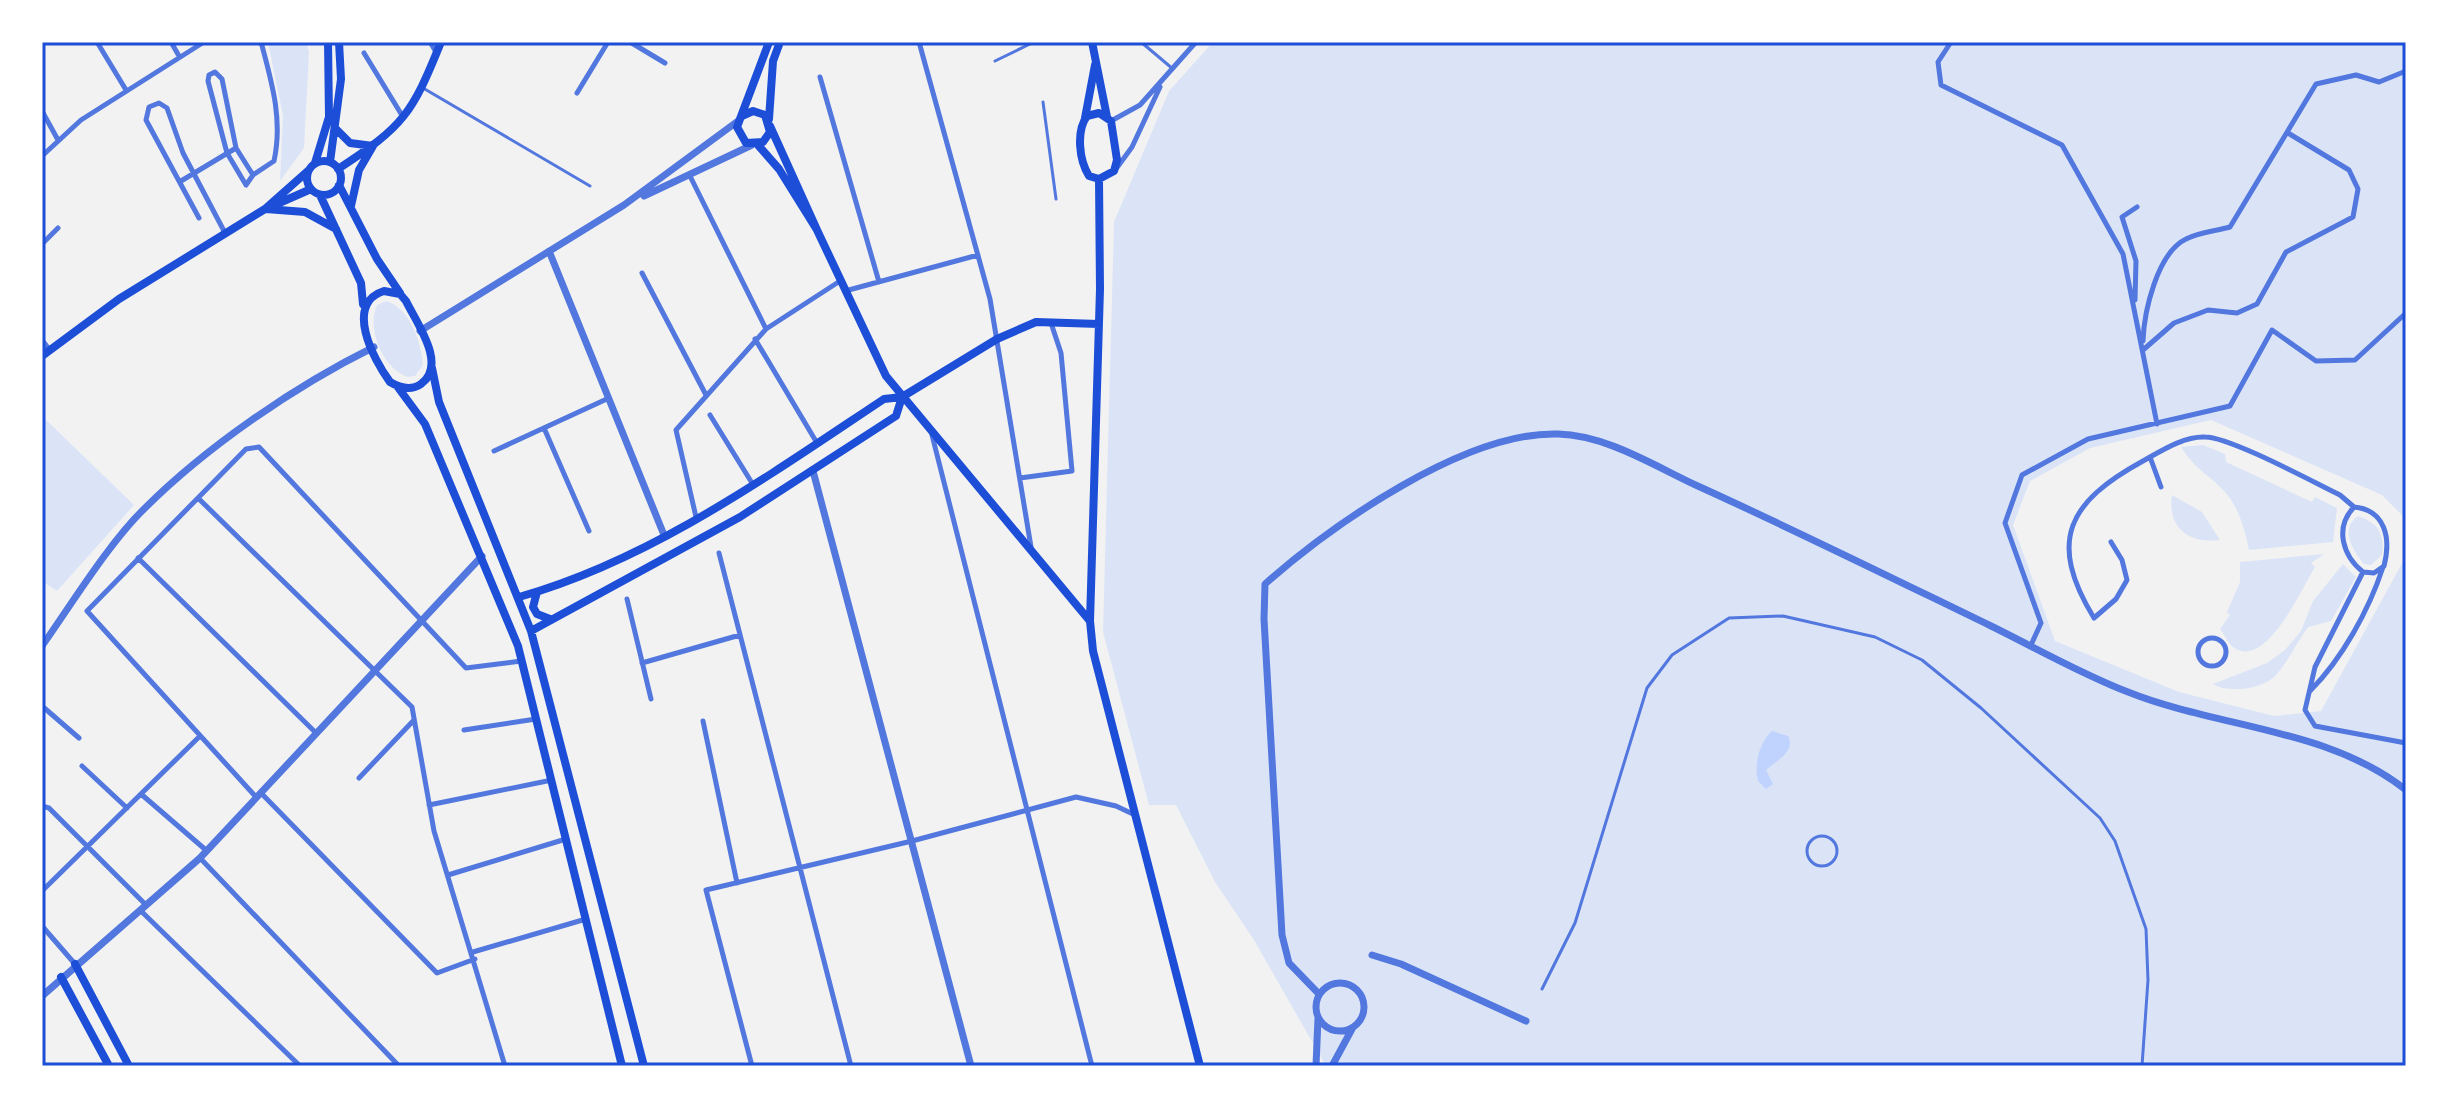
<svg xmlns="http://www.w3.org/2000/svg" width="2448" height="1108" font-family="'Source Sans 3',sans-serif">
<rect width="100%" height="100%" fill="#f2f2f2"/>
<path fill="#dbe4f7" d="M268,42H306L309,52L304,148L280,181L283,116Z
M1213,42L2406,44V526L2404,517L2382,495L2211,420L2090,448L2030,481L2013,525L2055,641L2179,692L2274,716L2321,711L2406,556V1066H1326L1254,940L1215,882L1176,805H1149L1103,632L1114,222L1169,91Z
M386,301C411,309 421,342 423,365L415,376L408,377C383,369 366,329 377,305Z
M42,416L134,505L57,591L42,581Z
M2203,445L2225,454L2226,462L2312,502L2315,497L2337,508L2333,542L2249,550C2245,530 2239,508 2225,492C2208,473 2197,472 2181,447Z
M2172,495L2202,512L2220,540C2189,544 2167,528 2172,495Z
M2358,516C2378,523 2385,533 2382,555L2371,565L2364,564C2353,551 2339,529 2358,516Z
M2324,554L2311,563L2315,567C2302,588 2268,666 2236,649C2229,646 2225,635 2220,629L2230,615L2227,612L2240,582V562Z
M2343,564L2356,577L2331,621L2308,627C2297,642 2289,660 2277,674C2265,689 2228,694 2213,684L2267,663L2285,650L2301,631L2313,601Z"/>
<path fill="#bfd3fe" d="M1772,731L1788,736C1796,752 1777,760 1766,770L1773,784L1766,789L1758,781C1754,764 1759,743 1772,731Z"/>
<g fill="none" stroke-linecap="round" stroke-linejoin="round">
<path stroke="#5277de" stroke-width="3" d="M1141,42L1173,69
M995,61L1034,42
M423,88L590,186
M1043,102L1056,199
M1807 851a15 15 0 1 1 30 0a15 15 0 1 1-30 0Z
M1542,989L1575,923L1647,688L1672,655L1729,618L1783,616L1875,637L1922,660L1981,708L2100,818L2115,841L2146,929L2148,980L2142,1066"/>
<path stroke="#5277de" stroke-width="5" d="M97,42L126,90
M171,42L179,56
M430,42L436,52
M630,42L665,63
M919,42L990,299L1031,547
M1951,42L1938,62L1941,85L2062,145L2123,254L2157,424
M364,53L403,117
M215,72L222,79L236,148L253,175L246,185L227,153L208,81L209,75Z
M820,77L879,282
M577,93L608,42
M42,111L58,140
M1111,121L1140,105L1196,42
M42,156L81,120L204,42
M1116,169L1132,147L1160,87
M689,174L766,329
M253,175L274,161C283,120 272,83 261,42
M181,181L236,148
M199,218L146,120L149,107L159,103L167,108L183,153L224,231
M42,244L58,228
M642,273L706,395
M845,291L978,255
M2135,300L2136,261L2122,217L2137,207
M755,339L817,443
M42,340L49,349
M2143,341C2144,312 2157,253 2186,239C2199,232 2216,231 2230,227L2316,84L2356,75L2379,82L2406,71
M2143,350L2174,323L2208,310L2237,313L2257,304L2286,252L2353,217L2358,189L2349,170L2288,133
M710,415L752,483
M544,428L589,531
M932,435L1092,1066
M494,451L609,398
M2150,457L2161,487
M1020,478L1072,471L1061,353L1051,323
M198,498L412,707L434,831L505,1066
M2354,507C2386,510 2391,539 2384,566L2374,573L2363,572C2343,556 2334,528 2354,507Z
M696,517L676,430L766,329L840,281
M2111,542L2122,560L2127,580L2116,599L2094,618C2047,541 2068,502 2143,461C2161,451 2184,436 2205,437C2230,437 2313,482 2340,495L2354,507
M719,553L851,1066
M138,558L315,732
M2363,572L2315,667L2305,710L2315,726L2406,743
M627,599L651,699
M2198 652a14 14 0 1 1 28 0a14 14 0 1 1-28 0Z
M2031,645L2041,623L2005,523L2022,475L2088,439L2230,406L2272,330L2316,361L2355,360L2406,313
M642,663L740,635
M2310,691C2342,659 2369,610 2383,567
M42,706L79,738
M703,721L737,883
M464,730L536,719
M82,766L127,808
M359,778L414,720
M261,793L437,973L475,959
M141,794L207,851
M256,797L87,611L246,449L259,447L466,668L521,661
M429,805L552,780
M42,806L49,808L146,905
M200,858L399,1066
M448,875L566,839
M42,891L200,736
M140,910L300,1066
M42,926L75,964
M473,952L586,919
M752,1066L706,890L912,841L1076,797L1116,806L1135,815"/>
<path stroke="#5277de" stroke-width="7" d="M644,196L752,145
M549,251L664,535
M420,331L624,205L738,121
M813,471L971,1066
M42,646C71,605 109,543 144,509C206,447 295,386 374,347
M1372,955L1401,964L1526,1021
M1316 1007a24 24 0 1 1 48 0a24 24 0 1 1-48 0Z
M1319,994L1289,963L1282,935L1264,619L1265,584C1333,524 1466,431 1558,434C1607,435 1656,467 1700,487C1797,531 1894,579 1991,626C2036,648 2081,674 2128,692C2218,728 2328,728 2406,790
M42,996L200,858L482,556
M1316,1066L1318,1018
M1332,1066L1352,1029"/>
<path stroke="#1d4ed8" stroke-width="8" d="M1092,42L1107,117
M1099,113L1111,121L1117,160L1114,171L1099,179L1089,176C1079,160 1076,131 1087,116Z
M742,116L753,111L765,115L770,132L763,142L746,143L737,127L769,42
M1085,118L1095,65
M769,119L773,61L780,42
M336,129L350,143L373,146L359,170L351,206
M758,145L779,169L817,230L770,126
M307 178a17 17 0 1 1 34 0a17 17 0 1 1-34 0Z
M330,162L341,79L339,42
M315,163L329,117L328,42
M338,169C404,126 412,114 441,42
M1099,179L1100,289L1090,621L1093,651L1200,1066
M339,185L377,259L400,293
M320,195L361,283L363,304
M277,204L311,189
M266,209L305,212L336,229
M817,230L886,376L1089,620
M384,291L400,294L406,301C416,322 448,365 421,384C411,391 400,388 390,382C373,359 344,303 384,291Z
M42,356L119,299L265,209L309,170
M432,368L439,402L531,631L644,1066
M397,386L425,424L518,646L622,1066
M537,592L533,607L537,614L550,619
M519,597C651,560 771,474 884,399L902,397L997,339L1036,322L1099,324
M531,631L740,517L896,416L902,397
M75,964L129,1066
M61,977L109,1066"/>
</g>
<rect width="2448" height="1108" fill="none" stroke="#ffffff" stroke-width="88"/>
<rect x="44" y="44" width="2360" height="1020" fill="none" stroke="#1d4ed8" stroke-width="3"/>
</svg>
